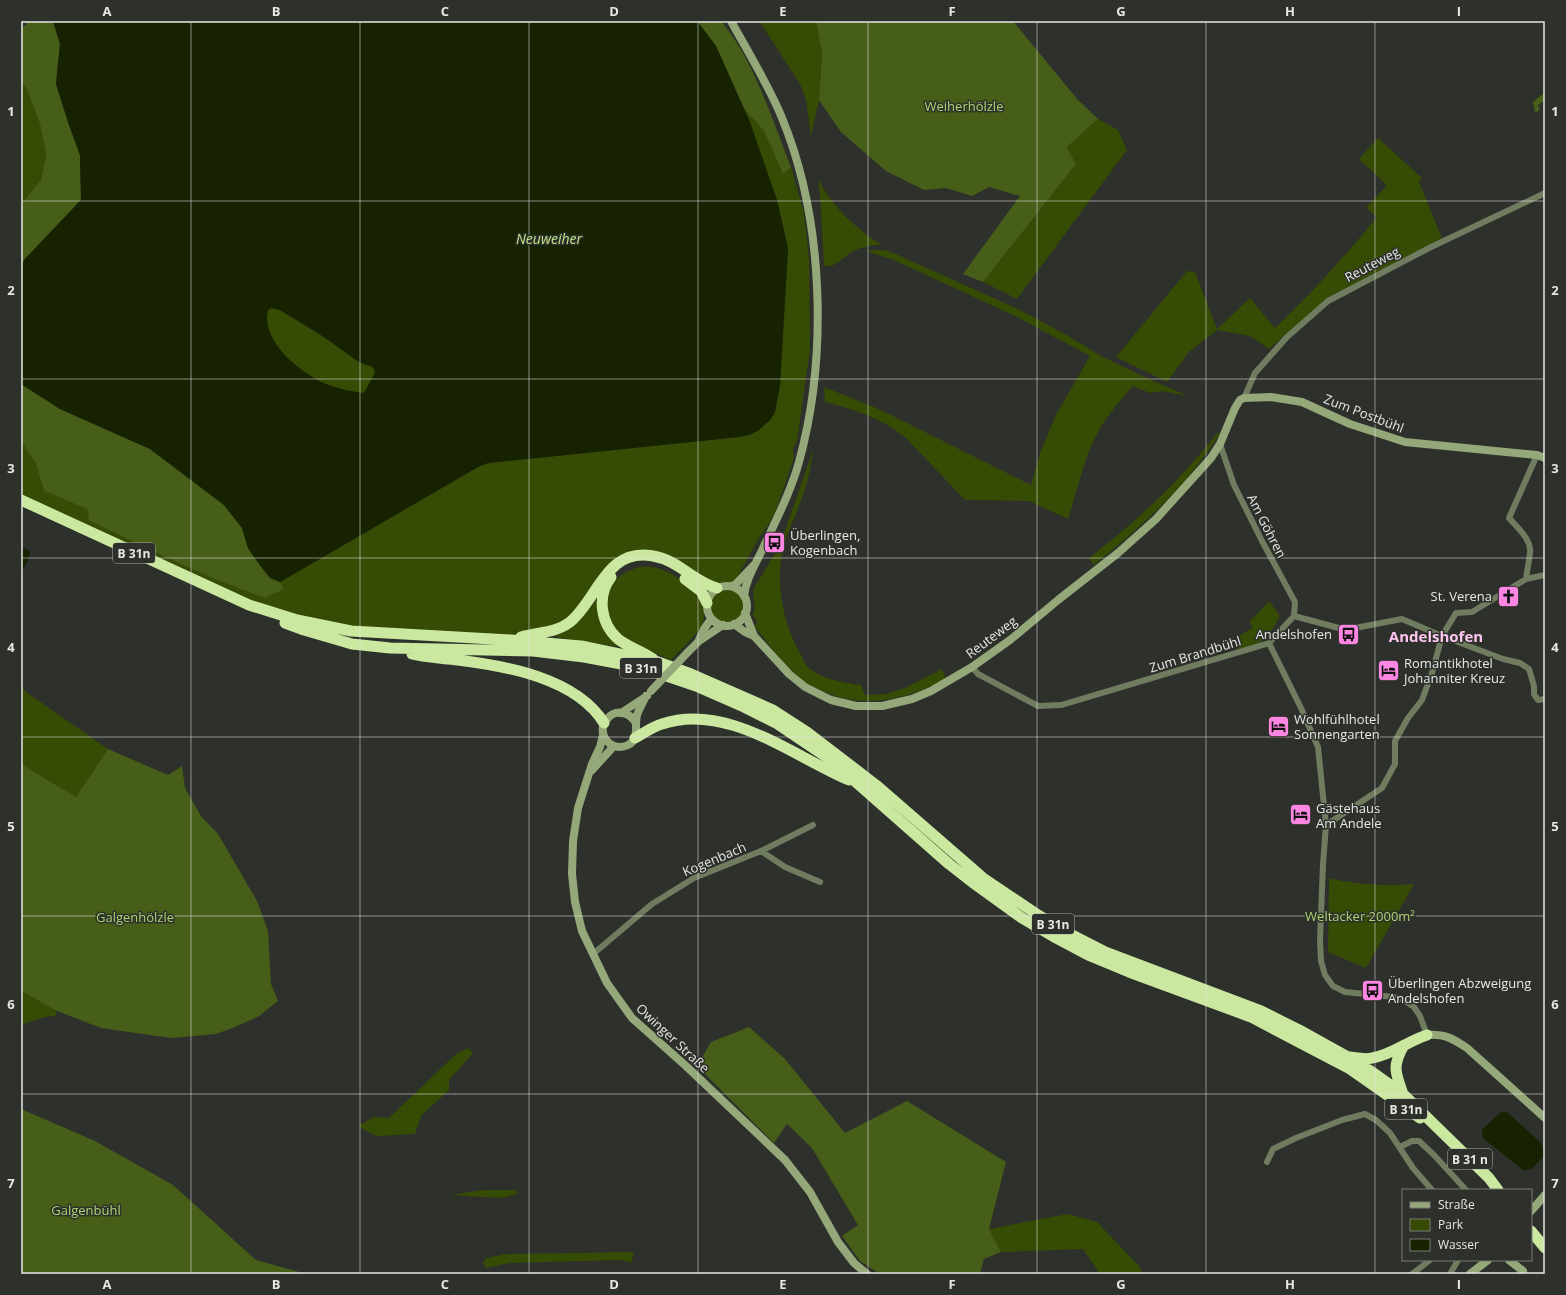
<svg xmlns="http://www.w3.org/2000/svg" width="1566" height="1295" font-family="'Open Sans',sans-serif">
<rect width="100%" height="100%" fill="#2e302b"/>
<path fill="#364b04" d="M759,21H816L822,53L819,100L811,136L806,100L800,84Z
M21,82L28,92L40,124L46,154L41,180L21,204Z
M744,109L764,131L783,174L791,167L804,213L809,259L810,349L797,441L793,449L794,458L775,513L767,527L759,538L738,576L741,578L735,588C741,591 746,597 747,605C748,640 688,625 712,592L672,562L627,558L569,623L526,636H423L297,620L21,500V441L36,464L44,491L87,509L89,518L88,520L154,552L234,587L284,589L280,582L478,467L488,463L739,437L750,435L775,412L780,385L788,249L777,200Z
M1098,119L1118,130L1127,150L1017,299L983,282L1076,164L1067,147Z
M1378,138L1422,178L1419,182L1442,238L1329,297L1269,349L1250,336L1217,330L1189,352L1167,382L1116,357L1187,271L1195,272L1217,329L1250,298L1275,328C1312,293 1345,256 1377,217L1366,208L1387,185L1359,159Z
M819,181C834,208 856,229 882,245C872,245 863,246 854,251C846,254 833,271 824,265L820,196L818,182Z
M873,250H885L891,252L1020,310L1063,333L1103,357L1149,379L1188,396L1162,391L1150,393L1133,386C1119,402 1105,418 1096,436C1083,462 1077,492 1068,519L1029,501L965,500L906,438C882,418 855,410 825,402L824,387L881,410L1031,485L1041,450L1057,413L1090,356L1017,317L894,260L866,251Z
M272,308L280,310L338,346L359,362L373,367L376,373L365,391L363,393C349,391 334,388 321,382C297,370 260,340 268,310Z
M1218,432L1219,435C1185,488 1142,526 1094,565L1089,558C1138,520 1180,481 1218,432Z
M813,450C812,458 811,466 809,474C804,499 791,522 784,546C774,580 783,625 801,655C803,658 804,663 807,666C821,680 843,682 861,685L865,695L886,694L905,688L942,669L946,679C908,699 864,710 823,691C817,688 811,686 806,683C785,668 770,645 754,626L757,623L753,614L755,608L753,594L754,588L780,545Z
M638,567C642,567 647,566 651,567C673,569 711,596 703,622C700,632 679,651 671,660C656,653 634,647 621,636C606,621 602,592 619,577C624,572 631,570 638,567Z
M600,595L620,647L555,637C577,625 585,615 600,595Z
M1269,601L1280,616L1268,637L1262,638L1261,642L1238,650L1234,640L1253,627L1249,622Z
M21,685L26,692L108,749L76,797L21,764Z
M1329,878C1357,885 1385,886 1414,884L1366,968L1328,952Z
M21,991L57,1011L55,1016L44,1017L21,1025Z
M468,1048L473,1053L449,1080V1090L421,1116L415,1134L376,1136L358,1126L374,1117L389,1118L455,1055Z
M483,1190H516L518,1194L501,1198L450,1195Z
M1068,1214L1097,1222L1139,1266L1143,1274H1100L1083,1249L1001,1252L989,1229Z
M631,1252L634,1253L631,1263L621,1260L509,1263L486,1268L483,1263L486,1258L506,1254Z"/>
<path fill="#465e18" d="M27,21H53L60,44L56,84L69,125L80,155L81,200L24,260L21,268V204L41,180L46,154L40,124L28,92L21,81V28L26,25Z
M697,21H721C754,60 772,119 791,167L783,174L764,131L744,109L716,46Z
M816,21H1013L1078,100L1098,119L1067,147L1076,164L983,282L963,274L1020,196L989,187L972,196L946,188L924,190L886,171L841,132L819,100L822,53Z
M1545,92V100L1538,105L1540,110L1535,113L1533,102Z
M21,384L60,409L150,449L224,505L242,528L248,548L259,564L270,578L280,582L284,589L265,598C204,577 146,548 88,520L89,518L87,509L44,491L36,464L21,441Z
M108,749L168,775L182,766L185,788L201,816L218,834L257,901L268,931L271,984L278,1001L259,1016L235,1027L216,1034L171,1038L101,1028L57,1011L21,991V764L76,797Z
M749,1027L785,1059L845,1133L907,1101L1006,1162L989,1229L1001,1252L984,1259L980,1274H880L860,1261L842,1236L858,1225L812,1148L787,1124L774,1143L697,1066L711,1042Z
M21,1109L95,1141L173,1185L256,1260L303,1273L304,1274H21Z"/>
<path fill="#162200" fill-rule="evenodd" d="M53,21H697L716,46L750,122L777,200L788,249L780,385L775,412L771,419L759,430L750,435L739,437L488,463L478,467L280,582L270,578L259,564L248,548L242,528L224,505L150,449L60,409L21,384V268L24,260L81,200L80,155L69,125L56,84L60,44ZM272,308L280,310L318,333L359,362L373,367L375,373L365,391L363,393C348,391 334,388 321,382C298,370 260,340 268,310Z
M21,547L30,551V555L24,568L21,569Z
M1501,1112H1507L1541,1143L1545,1154L1532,1169L1523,1170L1484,1139L1482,1135V1130Z"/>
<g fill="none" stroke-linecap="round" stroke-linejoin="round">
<path stroke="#707c60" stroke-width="6" d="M1244,398L1255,373L1287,337L1328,301L1431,247L1545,193
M1220,444L1234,485L1262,541L1295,602L1294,616
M1526,579C1527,570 1529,562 1530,553C1532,540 1517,527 1509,518L1537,455
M1269,643L1294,616L1339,628H1355L1402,619L1442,636L1503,659L1520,663L1529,669L1534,686V694L1538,700L1545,699
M972,667L978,674L1038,706L1061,705L1269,643L1301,708L1318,747L1326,825L1323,864L1320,940L1321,961L1325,975L1333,986L1345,992L1394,997L1404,1000L1414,1007L1420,1016L1427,1035
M1326,825L1382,788L1395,764V741L1408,718L1422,700L1432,673L1442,636L1456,613L1472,612L1526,579L1545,575
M761,851L785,867L820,882
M593,954L652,904L694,878L761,851L813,825
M1400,1147L1412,1141H1419L1434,1155L1466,1190
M1267,1162L1273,1149L1296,1138L1342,1120L1365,1114L1376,1120L1390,1133L1413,1168L1432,1190
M1412,1274L1430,1260
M1450,1274L1458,1260"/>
<path stroke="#95a87a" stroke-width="8" d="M731,21C748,52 769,86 782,118C824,220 828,356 799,462C791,491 777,518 764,546C757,562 746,578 744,596
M731,586L735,585L754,565
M707 606a20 20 0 1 1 40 0a20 20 0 1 1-40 0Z
M745,613L754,636
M734,624L745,632L754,636L789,674L805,687L831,700L856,706H882L912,699L931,691L972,667L1010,640L1058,600L1118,553L1156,519L1211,458L1220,444L1235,408L1240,400L1244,398L1271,397L1302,402L1350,424L1405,442L1537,455L1545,458
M699,640L704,629L711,619
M688,652L699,641L723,625
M621,713L647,696
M636,723C630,713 617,708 608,718C594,731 610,754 628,745C640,739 634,727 637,715C639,709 643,702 646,696
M603,735L600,747L592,764L578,808L573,841L572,874L575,902L582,931L607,983L632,1018L686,1066L785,1160L810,1192L838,1242L854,1263L867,1274
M592,770L614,746
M1427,1035C1445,1034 1452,1038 1467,1048L1545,1118
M1531,1211L1545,1195
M1509,1260L1523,1271
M1470,1274L1488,1260"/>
<path stroke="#cbe8a0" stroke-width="11" d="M21,500L249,605L297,620L351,631L511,640L581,646L658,662L691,674L773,710L807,732L876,785L983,878L1038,915L1068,933L1105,952L1261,1011L1303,1032L1348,1057L1372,1072L1403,1094L1489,1178L1498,1190
M611,577C597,595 600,623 618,639C628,647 642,651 653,659
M685,579L701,591L707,603
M285,623L304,630L352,644L390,648L533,651L584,657L643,668L696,686L744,707L776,723L831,760L949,864L972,882L1022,918L1056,938L1088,955L1129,972L1251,1017L1350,1069L1420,1118
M521,637C538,632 556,633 570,622C598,599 606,547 653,556C678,560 694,582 717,588
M412,654C427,658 443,658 458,660C506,666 576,678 604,723
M635,738C644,733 652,727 662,724C726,702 793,756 849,780
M1350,1057C1357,1058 1366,1060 1372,1058C1392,1055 1408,1041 1427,1035
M1403,1094C1395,1072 1392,1066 1404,1045
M1531,1231L1545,1248"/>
<path stroke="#95a87a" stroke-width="8" d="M651,691L688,652"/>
</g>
<path fill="none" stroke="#e6e8e5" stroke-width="1" stroke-opacity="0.55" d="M191,21V1274M360,21V1274M529,21V1274M698,21V1274M868,21V1274M1037,21V1274M1206,21V1274M1375,21V1274M21,201H1545M21,379H1545M21,558H1545M21,737H1545M21,916H1545M21,1094H1545"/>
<defs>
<symbol id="bus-square" viewBox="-11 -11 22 22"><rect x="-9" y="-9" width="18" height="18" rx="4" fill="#fd86e2" stroke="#2e302b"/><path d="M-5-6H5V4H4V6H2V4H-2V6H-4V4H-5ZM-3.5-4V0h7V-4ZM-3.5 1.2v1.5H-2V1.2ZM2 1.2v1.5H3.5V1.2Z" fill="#111"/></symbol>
<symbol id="church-square" viewBox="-11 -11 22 22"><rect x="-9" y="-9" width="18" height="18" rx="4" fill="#fd86e2" stroke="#2e302b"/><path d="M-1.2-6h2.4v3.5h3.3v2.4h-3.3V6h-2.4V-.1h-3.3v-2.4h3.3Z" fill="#111"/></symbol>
<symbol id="hotel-square" viewBox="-11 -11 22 22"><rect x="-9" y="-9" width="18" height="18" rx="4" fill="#fd86e2" stroke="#2e302b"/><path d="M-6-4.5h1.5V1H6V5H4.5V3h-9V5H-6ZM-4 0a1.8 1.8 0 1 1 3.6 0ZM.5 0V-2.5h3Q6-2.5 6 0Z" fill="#111"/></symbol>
</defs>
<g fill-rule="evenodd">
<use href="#bus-square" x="762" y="530" width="25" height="25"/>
<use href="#church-square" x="1496" y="584" width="25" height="25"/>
<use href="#bus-square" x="1336" y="622" width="25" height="25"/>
<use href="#hotel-square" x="1376" y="658" width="25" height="25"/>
<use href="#hotel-square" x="1266" y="714" width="25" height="25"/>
<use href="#hotel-square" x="1288" y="802" width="25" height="25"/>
<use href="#bus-square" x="1360" y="978" width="25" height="25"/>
</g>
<g text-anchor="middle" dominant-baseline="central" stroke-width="3" stroke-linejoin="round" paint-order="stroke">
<g fill="#2e302b" stroke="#afb1ad" stroke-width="1">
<rect x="113" y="543" width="42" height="20" rx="3"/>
<rect x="620" y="658" width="42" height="20" rx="3"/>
<rect x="1032" y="914" width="42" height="20" rx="3"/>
<rect x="1385" y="1099" width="42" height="20" rx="3"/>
<rect x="1448" y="1149" width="44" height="20" rx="3"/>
</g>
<g font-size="12" font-weight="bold" fill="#e6e8e5">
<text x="134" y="553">B 31n</text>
<text x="641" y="668">B 31n</text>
<text x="1053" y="924">B 31n</text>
<text x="1406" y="1109">B 31n</text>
<text x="1470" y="1159">B 31 n</text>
</g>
<g font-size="13" fill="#aed373" stroke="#2e302b">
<text x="964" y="106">Weiherhölzle</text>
<text x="1360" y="916">Weltacker 2000m²</text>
<text x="135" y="917">Galgenhölzle</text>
<text x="86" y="1210">Galgenbühl</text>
</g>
<g font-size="13" fill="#e6e8e5" stroke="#2e302b">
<text transform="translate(1372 264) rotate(-28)">Reuteweg</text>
<text transform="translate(1364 413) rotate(21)">Zum Postbühl</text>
<text transform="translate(1267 526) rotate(63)">Am Göhren</text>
<text transform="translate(991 637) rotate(-37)">Reuteweg</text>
<text transform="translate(1195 654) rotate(-17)">Zum Brandbühl</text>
<text transform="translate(714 859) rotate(-23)">Kogenbach</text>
<text transform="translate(673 1038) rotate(43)">Owinger Straße</text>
</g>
<g font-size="13" fill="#e6e8e5" stroke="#2e302b" text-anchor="start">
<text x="790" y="535">Überlingen,<tspan x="790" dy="15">Kogenbach</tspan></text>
<text x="1492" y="596" text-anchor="end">St. Verena</text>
<text x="1332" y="634" text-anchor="end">Andelshofen</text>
<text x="1404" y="663">Romantikhotel<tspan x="1404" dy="15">Johanniter Kreuz</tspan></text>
<text x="1294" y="719">Wohlfühlhotel<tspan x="1294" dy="15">Sonnengarten</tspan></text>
<text x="1316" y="808">Gästehaus<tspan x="1316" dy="15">Am Andele</tspan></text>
<text x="1388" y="983">Überlingen Abzweigung<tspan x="1388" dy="15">Andelshofen</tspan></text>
</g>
<g font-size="14" font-style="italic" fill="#bfe484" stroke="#2e302b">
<text x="549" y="238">Neuweiher</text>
</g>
<g font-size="15" font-weight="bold" fill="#fdc6ee" stroke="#2e302b">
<text x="1436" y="636">Andelshofen</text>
</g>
</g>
<rect width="1566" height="1295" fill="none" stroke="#2e302b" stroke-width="44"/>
<rect x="1402" y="1189" width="130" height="72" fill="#2e302b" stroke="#787a75"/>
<rect x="1410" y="1202" width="20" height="6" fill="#95a87a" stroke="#787a75"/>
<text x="1438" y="1209" font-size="12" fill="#e6e8e5">Straße</text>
<rect x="1410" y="1219" width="20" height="12" fill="#364b04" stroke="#787a75"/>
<text x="1438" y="1229" font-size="12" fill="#e6e8e5">Park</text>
<rect x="1410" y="1239" width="20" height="12" fill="#162200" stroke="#787a75"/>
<text x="1438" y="1249" font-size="12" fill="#e6e8e5">Wasser</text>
<rect x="22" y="22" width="1522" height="1251" fill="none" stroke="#e6e8e5" stroke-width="1.5"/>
<g font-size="13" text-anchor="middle" font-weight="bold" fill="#e6e8e5">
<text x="107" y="16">A</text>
<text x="276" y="16">B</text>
<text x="445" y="16">C</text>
<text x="614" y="16">D</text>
<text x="783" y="16">E</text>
<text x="952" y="16">F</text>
<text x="1121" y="16">G</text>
<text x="1290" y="16">H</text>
<text x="1459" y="16">I</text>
<text x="11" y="116">1</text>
<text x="1555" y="116">1</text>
<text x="11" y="295">2</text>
<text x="1555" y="295">2</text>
<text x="11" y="473">3</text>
<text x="1555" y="473">3</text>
<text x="11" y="652">4</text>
<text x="1555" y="652">4</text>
<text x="11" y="831">5</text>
<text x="1555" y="831">5</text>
<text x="11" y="1009">6</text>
<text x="1555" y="1009">6</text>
<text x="11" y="1188">7</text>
<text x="1555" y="1188">7</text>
<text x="107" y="1289">A</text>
<text x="276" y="1289">B</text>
<text x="445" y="1289">C</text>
<text x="614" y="1289">D</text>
<text x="783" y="1289">E</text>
<text x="952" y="1289">F</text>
<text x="1121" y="1289">G</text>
<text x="1290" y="1289">H</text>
<text x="1459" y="1289">I</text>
</g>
</svg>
